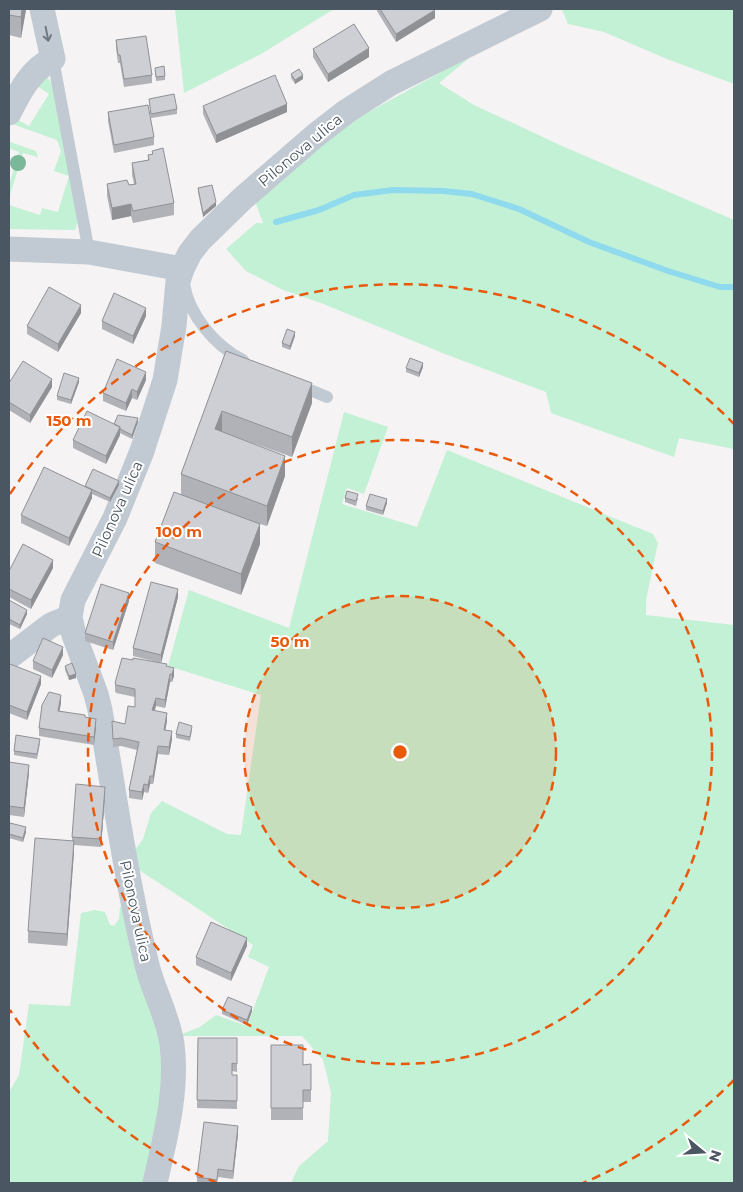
<svg xmlns="http://www.w3.org/2000/svg" width="743" height="1192" font-family="Montserrat,sans-serif">
<rect width="100%" height="100%" fill="#f5f3f3"/>
<path fill="#c3f1d5" d="M175,9H334L261,54L184,93Z
M564,9H734V84L667,59L604,32L568,24L562,10Z
M474,54L439,83L474,105L562,146L734,220V449L679,438L674,457L551,413L546,392L445,354L321,303L283,290L246,271L226,249L256,223H263L255,201L322,145L356,119Z
M47,76L52,84L78,221L75,230L9,229V205L40,215L42,208L58,212L69,176L54,171L61,151L57,140L15,125L13,123V117L29,126L49,94L34,84Z
M10,142L36,151L38,157L23,153L9,198V185L19,152L9,148V143Z
M344,412L388,427L364,494L347,488L342,504L417,527L447,450L653,534L658,543L646,600V615L734,625V1183H291L299,1166L328,1141L331,1092L323,1060L302,1036H177L200,1027L216,1015L247,1026L269,967L248,957L253,945L133,866L135,850L143,839L151,813L162,801L227,834L241,835L261,695L168,666L189,590L289,628Z
M126,905L167,1053L147,1183H9V1092L19,1075L29,1004L70,1006L81,913L95,910L105,912L110,925L114,926L119,919L120,907Z"/>
<g fill="none" stroke-linecap="round" stroke-linejoin="round">
<path stroke="#90daee" stroke-width="6" d="M276,222L319,210L354,195L393,190L443,191L472,194L519,209L589,242L668,271L720,287H734"/>
<path stroke="#c1cad2" stroke-width="12" d="M53,59L89,252
M184,284C189,315 215,346 243,360
M298,385L327,397"/>
<path stroke="#c1cad2" stroke-width="25" d="M9,113C19,93 31,69 53,59L42,9
M9,249L89,252L182,269
M9,657L51,625L70,617
M155,1183C165,1139 178,1090 172,1044C168,1015 152,989 146,961C126,878 114,793 100,710L96,694L74,635L70,617L73,600L115,518L142,451L165,380L174,326L178,281L182,269L190,253L200,240L242,199L316,135L347,111L391,83L540,9"/>
</g>
<circle fill="#7bb799" cx="18" cy="163" r="8"/>
<path fill="#b0b2b7" d="M9,9H26L21,38L9,35Z
M377,9H434L435,18L396,42L377,11Z
M116,40L152,75V83L124,87L120,63H118L116,48Z
M313,49L369,57L328,82L313,57Z
M155,68L165,76V80L156,81Z
M291,74L303,79L295,84L291,78Z
M149,99L177,109V114L151,118Z
M203,106L287,112L216,143L203,114Z
M108,112L154,137V145L114,153L108,121Z
M152,151L174,203V215L133,223L131,216L112,220L107,196V184L129,185L134,184L132,175V163L148,160V155L152,154Z
M198,188L216,206L203,217L198,192Z
M81,313L58,352L27,334V326Z
M146,316L133,344L102,329V321Z
M295,336L290,350L282,347V343Z
M226,351L312,403L292,457L221,432L285,476L267,526L260,524V544L241,595L155,563V542L181,494V474Z
M423,367L419,377L406,372V368Z
M146,380L137,400L132,398L126,411L103,401V393Z
M79,382L71,404L57,400V396Z
M9,383L52,387L30,423L9,410Z
M138,422L132,439L120,433V435L106,464L73,448V440L114,424Z
M119,485L110,502L92,494V498L69,546L21,523V515L85,487Z
M345,498H358L356,506L345,502Z
M387,503L383,515L366,510V506Z
M53,568L31,609L9,597V571Z
M178,597L161,663L133,656V648Z
M9,600L27,614L20,629L9,624Z
M129,601L113,650L85,641V633Z
M63,655L52,678L33,669V661Z
M65,666L76,678L69,680L65,670Z
M167,666L174,676L172,682H170L165,708L156,706L155,710L167,721L165,730L172,739L169,755L158,754L153,784H150L148,793L144,792L142,800L129,798V790L137,750L121,746L113,747L112,721L125,724L135,707V697L116,693L115,691V683Z
M9,667L41,684L27,720L9,713Z
M61,703L59,711L85,717L96,727L94,745L39,736V728Z
M192,730L190,741L176,738V734Z
M40,743L37,759L14,755V751Z
M9,762L29,773L24,817L9,815Z
M105,795L101,847L74,845L67,946L28,943V931L72,841V837Z
M9,828L26,832L23,842L9,838Z
M247,946L231,981L196,965V957Z
M222,1010L252,1011L247,1025L222,1014Z
M198,1038H237V1072L232,1071V1075H237V1109L197,1108Z
M271,1045L303,1065L311,1064V1102H303V1120H271Z
M238,1134L233,1179L218,1177L217,1183H197V1177Z"/>
<path fill="#909195" d="M22,9H26V10L21,38V17Z
M435,10V18L396,42V34Z
M369,48V57L328,82V74Z
M303,75V79L295,84V80Z
M287,104V112L216,143V135Z
M216,202V206L203,217V213Z
M131,204V216L112,220V208Z
M81,305V313L58,352V344Z
M146,308V316L133,344V336Z
M295,332V336L290,350V346Z
M423,363V367L419,377V373Z
M146,372V380L137,400V392Z
M79,378V382L71,404V400Z
M52,379V387L30,423V415Z
M312,383V403L292,457V437Z
M132,389V398L126,411V403Z
M222,411V431L215,450V429Z
M138,418V422L132,439V435Z
M120,427V435L106,464V456Z
M285,456V476L267,526V506Z
M119,481V485L110,502V498Z
M92,490V498L69,546V538Z
M387,499V503L383,515V511Z
M260,524V544L241,595V574Z
M53,560V568L31,609V600Z
M178,589V597L161,663V655Z
M129,593V601L113,650V642Z
M27,610V614L20,629V625Z
M63,647V655L52,678V670Z
M174,668V676L172,682V674Z
M76,674V678L69,680V676Z
M170,674V682L165,708V700Z
M41,676V684L27,720V712Z
M61,695V703L58,719V711Z
M156,698V706L152,718V710Z
M167,713V721L164,738V730Z
M96,719V727L94,745V737Z
M172,731V739L169,755V747Z
M158,746V754L153,784V776Z
M29,765V773L24,817V808Z
M150,776V784L148,793V785Z
M144,784V792L142,800V792Z
M105,787V795L101,847V839Z
M26,827V832L23,842V838Z
M74,841V853L67,946V934Z
M247,938V946L231,981V973Z
M252,1007V1011L247,1025V1020Z
M238,1126V1134L233,1179V1171Z"/>
<path fill="#cdcfd5" stroke="#909195" d="M9,9H22L21,17L9,15Z
M380,9H434L435,10L396,34Z
M354,24L369,48L328,74L313,49Z
M146,36L152,75L124,79L120,55H118L116,40Z
M164,66L165,76L156,77L155,68Z
M299,69L303,75L295,80L291,74Z
M275,75L287,104L216,135L203,106Z
M174,94L177,109L151,114L149,99Z
M148,105L154,137L114,145L108,112Z
M163,148L174,203L133,211L131,204L112,208L107,184L127,180L129,185L136,184L132,163L149,160L148,155L153,154L152,151Z
M212,185L216,202L203,213L198,188Z
M49,287L81,305L58,344L27,326Z
M114,293L146,308L133,336L102,321Z
M287,329L295,332L290,346L282,343Z
M226,351L312,383L292,437L222,411L215,429L285,456L267,506L181,474Z
M410,358L423,363L419,373L406,368Z
M117,359L146,372L137,392L132,389L126,403L103,393Z
M23,361L52,379L30,415L9,402V383Z
M64,373L79,378L71,400L57,396Z
M87,411L120,427L106,456L73,440Z
M118,415L138,418L132,435L120,429V427L114,424Z
M44,467L92,490L69,538L21,515Z
M93,469L119,481L110,498L85,486Z
M347,491L358,494L356,501L345,498Z
M174,492L260,524L241,574L155,542Z
M370,494L387,499L383,511L366,506Z
M23,544L53,560L31,600L9,589V571Z
M151,582L178,589L161,655L133,648Z
M101,584L129,593L113,642L85,633Z
M9,600L27,610L20,625L9,619Z
M43,638L63,647L52,670L33,661Z
M122,658L133,660V658L167,664L166,666L174,668L172,674H170L165,700L156,698L152,710L167,713L164,730L172,731L169,747L158,746L153,776H150L148,785L144,784L142,792L129,790L139,742L121,738L113,739L112,721L125,724L128,706L135,707V689L116,685L115,683Z
M72,663L76,674L69,676L65,666Z
M10,664L41,676L27,712L9,705V667Z
M49,692L61,695L58,711L85,715V717L96,719L94,737L39,728L42,705Z
M179,722L192,726L190,737L176,734Z
M16,735L40,739L37,754L14,751Z
M9,762L29,765L24,808L9,806Z
M76,784L105,787L101,839L72,837Z
M10,823L26,827L23,838L9,834V828Z
M35,838L74,841L67,934L28,931Z
M211,922L247,938L231,973L196,957Z
M228,997L252,1007L247,1020L222,1010Z
M198,1038H237V1064L232,1063V1075H237V1101L197,1100Z
M271,1045H303V1065L311,1064V1090H303V1108H271Z
M204,1122L238,1126L233,1171L218,1169L217,1180L197,1177Z"/>
<defs><path id="oneway-shaft" d="M-6 0H5M1.5-3L5.5 0L1.5 3" fill="none" stroke-width="1.6" stroke-linecap="round" stroke-linejoin="round" transform="scale(1.25)"/></defs>
<use stroke="#6e7983" href="#oneway-shaft" transform="translate(47 34) rotate(79)"/>
<circle cx="400" cy="752" r="156" fill="#e8590c" fill-opacity=".12"/>
<g fill="none" stroke="#e8590c" stroke-width="2.5" stroke-dasharray="9 6">
<circle cx="400" cy="752" r="156"/>
<circle cx="400" cy="752" r="312"/>
<path d="M734 1080A468 468 0 0 1 583 1183M217 1183A468 468 0 0 1 10 1010M10 494A468 468 0 0 1 734 424"/>
</g>
<g text-anchor="middle" dominant-baseline="central" stroke-width="4" stroke-linejoin="round" paint-order="stroke">
<g font-size="15" fill="#4a5661" stroke="#fff">
<text transform="translate(300 150) rotate(-40)">Pilonova ulica</text>
<text transform="translate(117 509) rotate(-66)">Pilonova ulica</text>
<text transform="translate(136 911) rotate(78)">Pilonova ulica</text>
</g>
</g>
<circle cx="400" cy="752" r="8" fill="#e8590c" stroke="#fff" stroke-width="2.5"/>
<g font-size="15" text-anchor="middle" font-weight="bold" fill="#e8590c" stroke="#fff" stroke-width="4" stroke-linejoin="round" paint-order="stroke">
<text x="69" y="426">150 m</text>
<text x="179" y="537">100 m</text>
<text x="290" y="647">50 m</text>
</g>
<rect width="743" height="1192" fill="none" stroke="#4a5661" stroke-width="20"/>
<g transform="translate(703 1152) rotate(108)" stroke="#ffffff" stroke-width="4" paint-order="stroke">
<path d="M0-4L9 19L0 12L-9 19Z" fill="#4a5661"/>
<text y="-8" font-size="14" font-weight="bold" text-anchor="middle" fill="#4a5661">N</text>
</g>
</svg>
